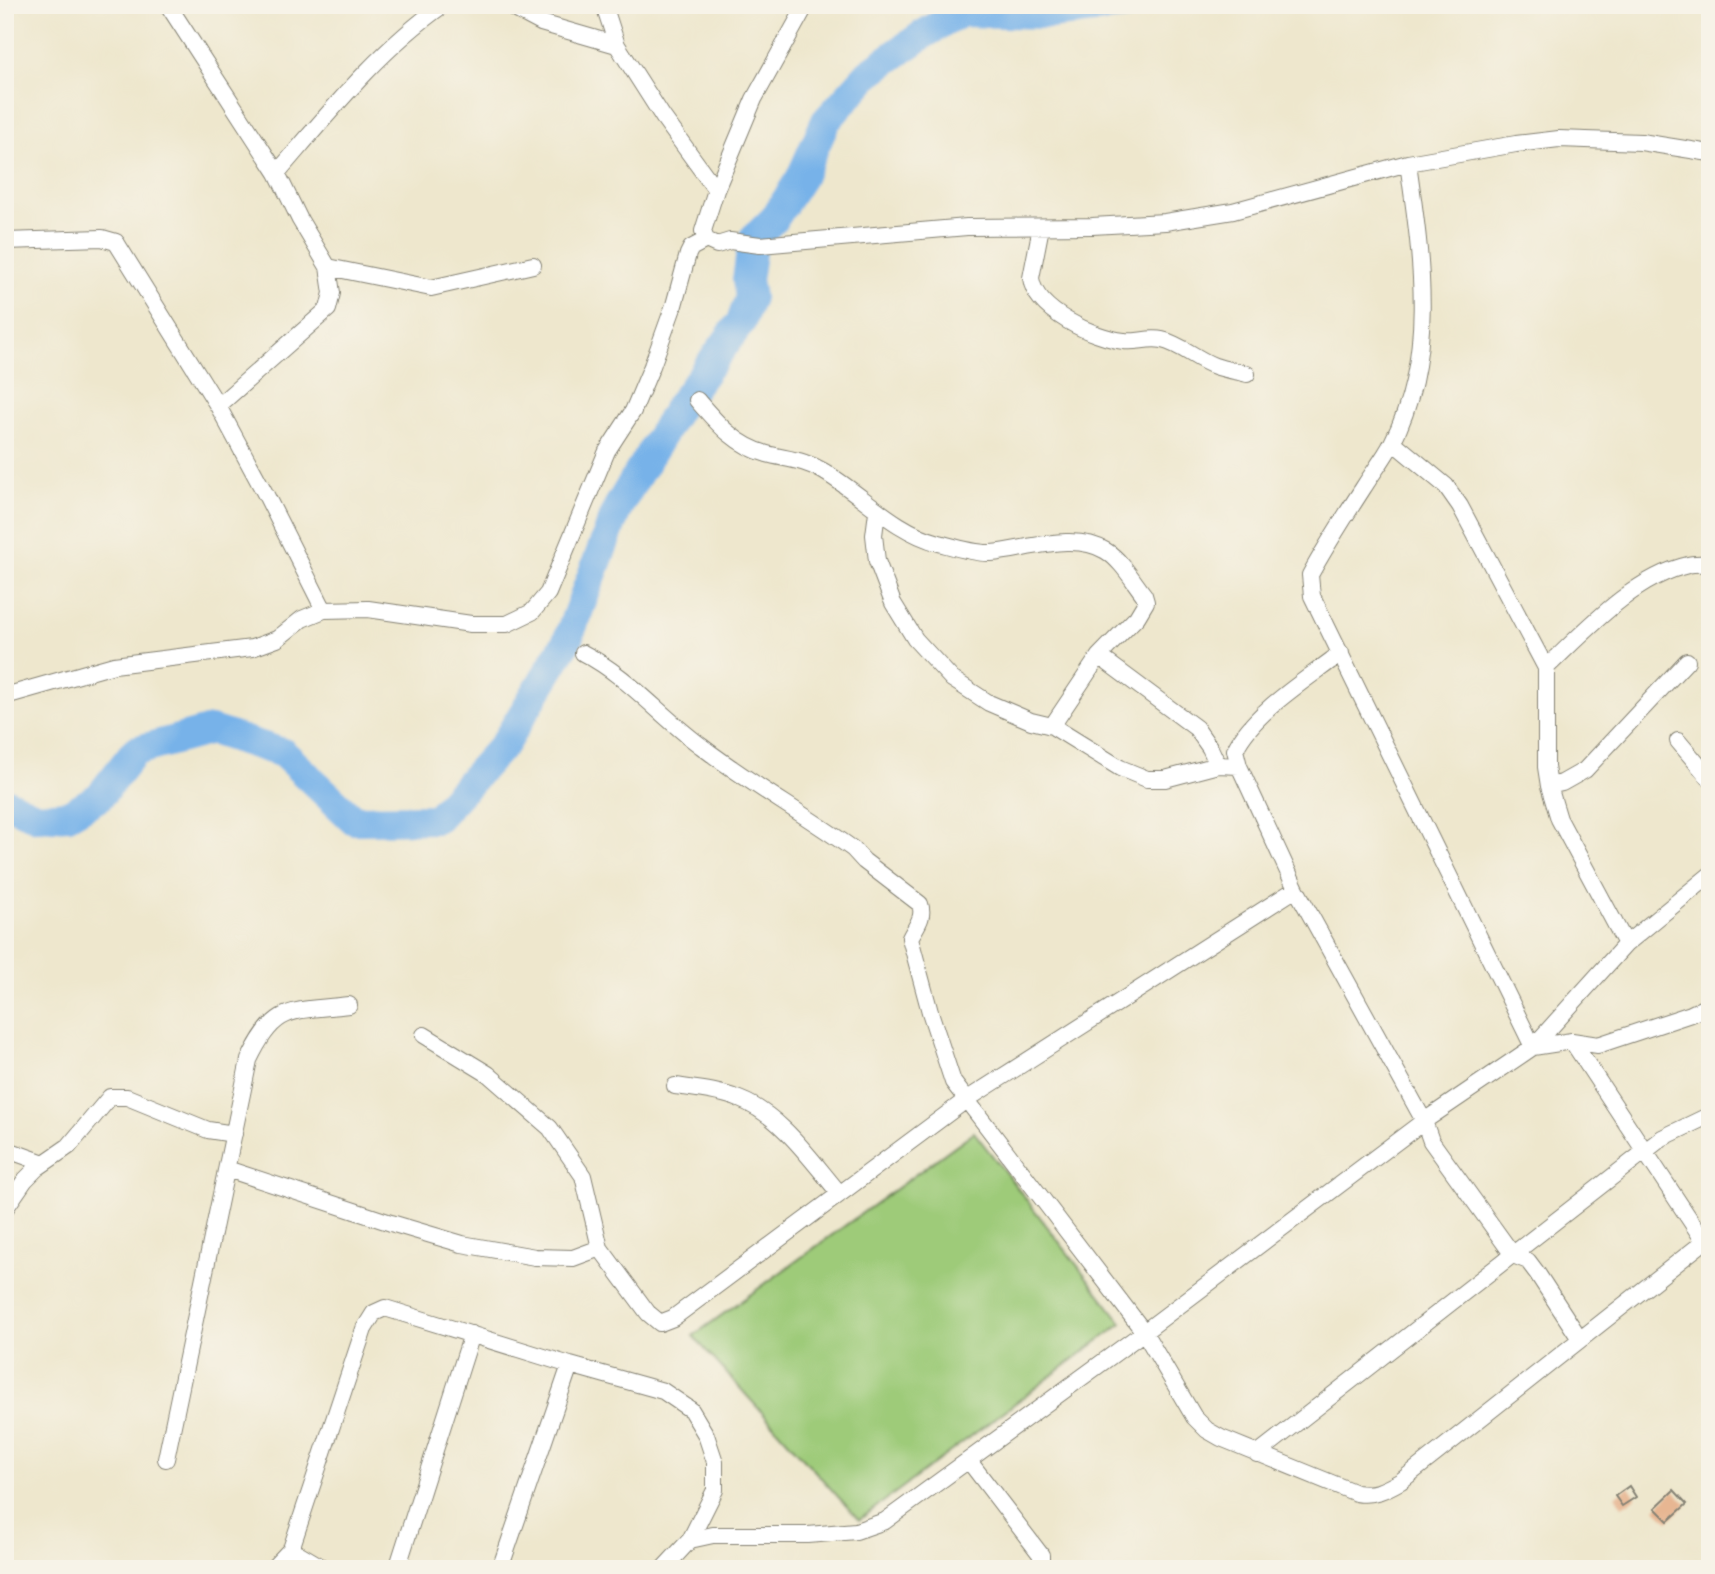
<svg xmlns="http://www.w3.org/2000/svg" width="1715" height="1574" font-family="'Comic Neue',sans-serif">
<rect width="100%" height="100%" fill="#f7f3e8"/>
<filter id="ink" filterUnits="userSpaceOnUse"><feTurbulence type="fractalNoise" baseFrequency=".0143" numOctaves="2"/><feDisplacementMap in="SourceGraphic" scale="14" xChannelSelector="R" yChannelSelector="G"/><feConvolveMatrix kernelMatrix="1 2 1 2 8 2 1 2 1" color-interpolation-filters="sRGB"/></filter>
<filter id="wash" filterUnits="userSpaceOnUse"><feTurbulence type="fractalNoise" baseFrequency=".00686" numOctaves="4" result="noise"/><feDisplacementMap in="SourceGraphic" scale="28" xChannelSelector="R" yChannelSelector="G"/><feGaussianBlur stdDeviation="1.57" result="paint"/><feColorMatrix in="noise" values="0 0 0 0 0 0 0 0 0 0 0 0 0 0 0 0 0 1.4 0 .05"/><feComposite in="paint" operator="in"/></filter>
<g filter="url(#wash)">
<rect width="100%" height="100%" fill="#eee7cd"/>
<path fill="#9ecb79" stroke="#5d744a" stroke-width="2" d="M974,1132L1122,1323L859,1520L693,1336Z"/>
<g fill="none" stroke-linecap="round" stroke-linejoin="round">
<path stroke="#77b2e9" stroke-width="30" d="M5,802L37,817L68,815L99,797L135,751L211,730L283,753L354,820L436,819L505,743L567,641L618,507L677,409L741,322L750,297L747,280L753,239L774,219L800,179L826,121L869,73L924,34L962,12L1050,14L1128,5"/>
</g>
<g id="blocks">
<path fill="#e7b692" d="M1629,1486L1636,1497L1622,1506L1615,1496Z
M1674,1490L1687,1504L1668,1521L1655,1508Z"/>
</g>
</g>
<g filter="url(#ink)">
<use href="#blocks" fill-opacity="0" stroke="#858274" stroke-width="2"/>
<g fill="none" stroke-linecap="round" stroke-linejoin="round">
<defs>
<path id="street" d="M168,5L277,173L300,220L328,267L332,293L328,309L218,406L267,497L324,610
M507,5L541,23L617,45
M604,5L617,45L663,117L716,190L703,231L706,240
M1408,163C1421,255 1437,356 1392,443C1386,455 1377,467 1369,479C1349,510 1328,542 1310,575L1312,596L1533,1047L1626,944L1710,875
M277,173C328,114 379,50 443,5
M716,190L754,99L806,5
M1041,227L1031,278C1035,311 1094,338 1124,341C1136,343 1149,337 1162,340C1181,344 1197,360 1215,366C1226,370 1237,371 1247,374
M706,240L717,245L730,241L760,245L967,227L1092,226L1165,222L1233,211L1408,163L1516,144L1559,139L1641,142L1710,153
M5,241L102,238L116,242L218,406
M328,267L431,288L533,265
M697,400C717,423 736,446 767,454C786,459 805,460 823,471C862,494 894,531 939,543C954,547 976,554 991,553C1026,550 1074,531 1106,551C1121,560 1133,581 1144,595L1146,602L1137,617L1099,656L1052,726
M1393,442L1446,486L1460,506L1546,668
M877,512L874,535L877,561L893,603L915,639L952,679L989,703L1031,721L1052,726L1120,768L1147,779H1165L1218,765L1239,766
M583,653C628,676 660,716 701,746C749,783 803,813 853,849L864,861L920,904C925,918 915,927 910,938L930,1012L953,1082L1144,1332L1194,1417L1207,1430L1221,1438L1356,1493C1374,1496 1385,1490 1401,1481L1710,1237
M1341,653C1306,680 1253,712 1235,750L1239,766L1296,889L1424,1121L1431,1141L1513,1255L1528,1261L1537,1273L1580,1339
M1099,656L1196,728L1210,748L1218,765
M5,696L114,665L252,648L277,639L302,619L324,610L368,609L471,624H507L532,612L548,593L607,451L633,411L652,366L674,305L688,254L691,248L706,240
M1678,741L1710,779
M1549,786L1562,783L1585,770L1687,661
M1626,944L1559,819L1549,786L1546,767V668C1585,631 1634,577 1688,565C1694,563 1703,564 1710,564
M424,1035L488,1074L550,1128L583,1176L600,1248L648,1313L660,1323L673,1318L966,1100L1296,889
M1572,1041L1704,1241
M675,1086C696,1089 719,1091 739,1099C781,1115 811,1160 840,1194
M5,1149L44,1163
M227,1169L391,1223L462,1244L535,1257L573,1258L600,1248
M5,1209L25,1180L37,1168L69,1146L110,1097H127L208,1130L234,1134
M1257,1454L1662,1138L1710,1115
M166,1459L249,1060C276,1003 292,1012 349,1005
M969,1461L1041,1555V1569
M291,1549L325,1569
M272,1569L291,1549L364,1329L374,1313L385,1308L570,1365L663,1391L691,1410L706,1435L715,1462V1490L690,1540
M397,1569L472,1334
M500,1569L570,1365
M663,1569L690,1540L713,1535H808L856,1531L885,1521L1144,1332L1424,1121L1533,1047L1572,1041L1598,1045L1691,1014L1710,1005"/>
</defs>
<use href="#street" stroke="#858274" stroke-width="18"/>
<use href="#street" stroke="#fff" stroke-width="16"/>
</g>
</g>
<rect width="1715" height="1574" fill="none" stroke="#f7f3e8" stroke-width="28"/>
</svg>
